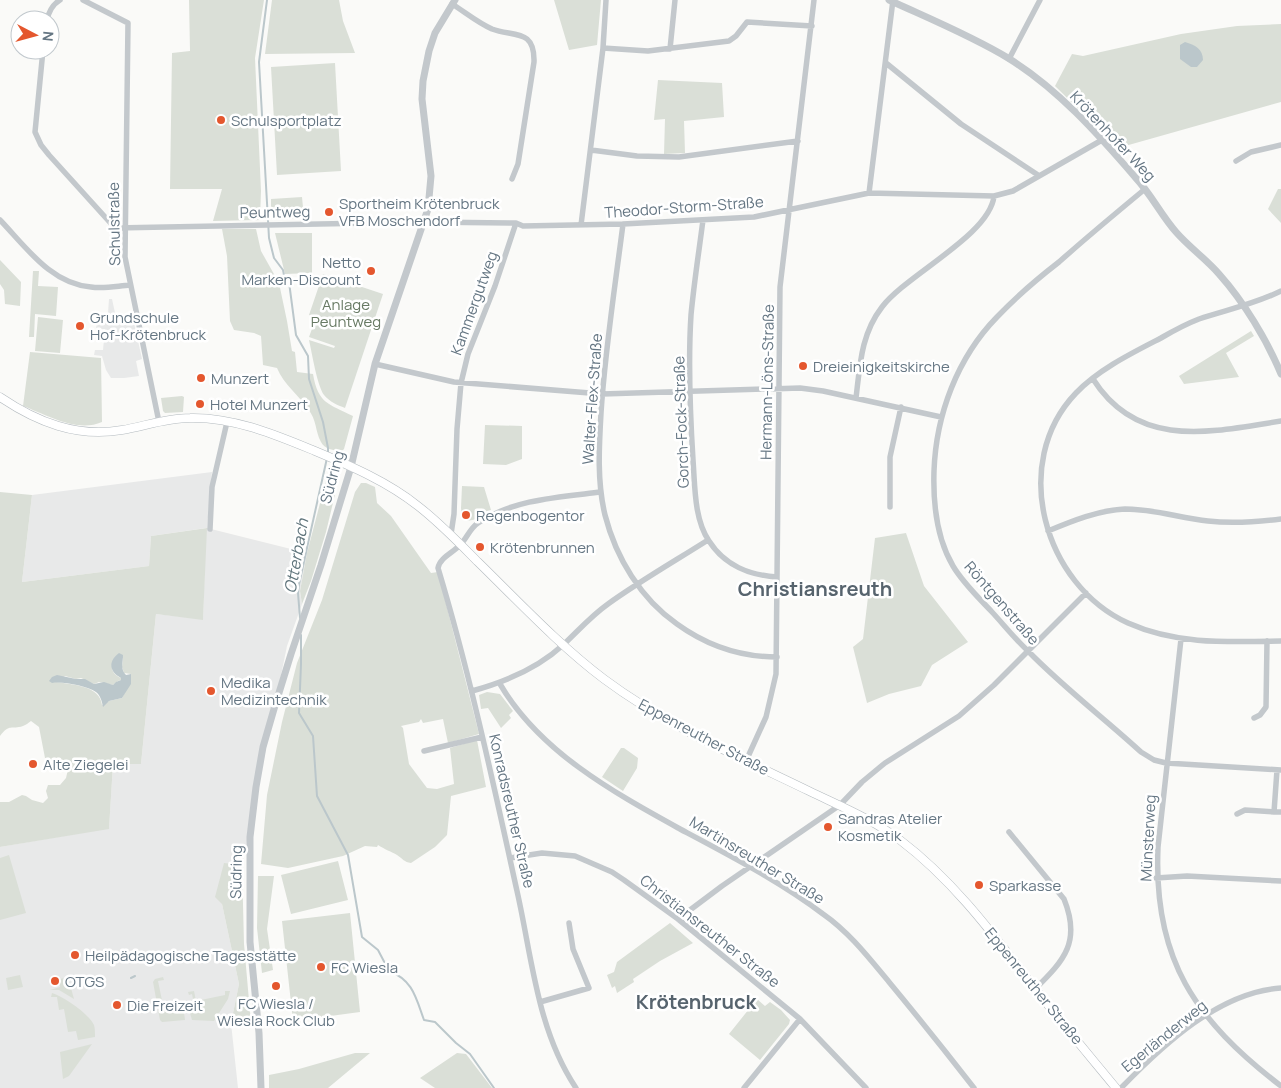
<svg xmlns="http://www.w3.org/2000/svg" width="1281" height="1088" font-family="Manrope,sans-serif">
<rect width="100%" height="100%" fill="#fafaf8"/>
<path fill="#e8e9e9" d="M109,299H112L117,322L133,318L142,359L136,361L139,376L124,378H111L106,370L102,356L94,355L95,350H103L105,329H96L98,314L108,313Z
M212,472L207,528L307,553L300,591L302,604L287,646L242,865L224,864L222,904L239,984L231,1023L238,1088H0V847L109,828L113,764H141L156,614L203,619L206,528L151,536L149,566L22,582L32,495Z"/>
<path fill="#dadfd7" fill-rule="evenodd" d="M189,0H264L255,58L261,191L260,220L213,221L222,189H170L172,53L190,51Z
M272,0H339L343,21L355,53L265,54Z
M554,0H601L597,45L569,50Z
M1281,24V102L1118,148L1055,86L1072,54L1083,56L1181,34L1237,26Z
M335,63L341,171L277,175L271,67Z
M658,80L722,83L724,117L684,121L685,153L664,154L665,119L654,120Z
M1278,189H1281V223L1268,209Z
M302,197L304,218L271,219V199Z
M222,229H256L261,251L279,283L287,321L292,351L295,352L297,372L313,374C318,404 329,404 353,416L344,449L341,452C334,450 324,449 321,442C315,431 317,420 308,409C298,394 284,385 277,368L263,365L261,336L254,333L234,330L230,321L227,256Z
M275,233H312V273L285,274Z
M0,260L21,282L20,306L5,304L4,290L0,284Z
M33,271H39L38,286L58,287L56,316L35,314L34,337H29Z
M323,274L383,294L345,408C337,405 330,402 324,395C317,385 312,353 309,340L334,348L335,346L309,337L316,318L309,315Z
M38,317L63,320L60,353L35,351Z
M1251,331L1254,336L1226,353L1239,377L1184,384L1179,376Z
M30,352L101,358L102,422C77,433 47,415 23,406Z
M182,396L184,397L183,412L165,413L163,411L161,398Z
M485,425L522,426V459L506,465L483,464Z
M330,465L334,467L338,482L326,532L311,581L302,604L300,591L307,553Z
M361,483H366L375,487L377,503L391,516L431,573L438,572L479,734L448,743L443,719L423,723L421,719L419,722L401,726L403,728L409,764L427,788L437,789L454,784L450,748L477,740L486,787L451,796L447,835L435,847L411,863C404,862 403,859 397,855C392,852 384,849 378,845L377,847L365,846L343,856L288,868L261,864L267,795L282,722L297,663L322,600L355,492Z
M462,486L484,487L491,510C483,515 472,525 462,518L461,508Z
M0,492L32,495L22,582L149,566L151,536L207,528L203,620L156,614L141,764H113L109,829L0,847V802H9L22,795L26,796L32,800L43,803L48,798L46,791L48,785H60L66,778L69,765L62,760L55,762L45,758L39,727L31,721C28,723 26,725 23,726C11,730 10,723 0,736ZM123,658L122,667L124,673L131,674L128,686L122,698L109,701L102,705C100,685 72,685 57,682L65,676L76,679L81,678L94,684L99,682L113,685L118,681L121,680V678C111,673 111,669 114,659Z
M906,533L924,586L968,642L932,665L921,686L889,694L867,703L853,647L863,639L875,538Z
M487,692L500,694L513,711L509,715L511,718L501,728L488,708L481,709L479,695Z
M621,748H624L638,758L637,768L623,791L602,777Z
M9,855L26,913L0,920V858Z
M338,861L348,900L291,914L281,875Z
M224,863L242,865L244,944L251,1023H231L239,984L222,904L215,897Z
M258,876H274L267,929L273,970L262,973L257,928Z
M350,913L360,1012L293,1021L282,921Z
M670,923L693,943L660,961L633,979L634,982L617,993L615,986L612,988L607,975L614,972L617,962Z
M20,975L23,987L8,990L6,978Z
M163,977L164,980L158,981L164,1010L183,1005L185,1020L162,1022L160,1020L153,982L155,979Z
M65,978V981H69L74,999L59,990H50L60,987L59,979Z
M194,991L196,1001L225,995V991H230L228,999L214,1021L192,1020L189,1010L195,1009L192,994L189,995L188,992Z
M52,993C64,997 88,1013 94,1025C95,1028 95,1034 95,1037L78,1040L76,1031L68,1032L64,1009L59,1010L57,997H51Z
M757,999L765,1006L770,1002L781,1010L790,1020L789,1024L760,1060L729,1034Z
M92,1044L69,1076L63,1079L60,1052Z
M355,1053H370L328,1088H269V1075L299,1069Z
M457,1053L466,1054L492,1088H435L420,1078Z"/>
<path fill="#bbc7cb" d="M1185,42C1195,45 1203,49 1203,60L1197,67H1191L1180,59V45Z
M119,653L123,655C123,663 120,669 126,675L131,674V684L122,698L109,701L103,707C102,702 101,696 96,692C87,686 62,681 52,683L49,681L52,677L57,675L76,679H85L94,684L104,682L113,685L116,682L121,680V678C109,672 108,661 119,653Z"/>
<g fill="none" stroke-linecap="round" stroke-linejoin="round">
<path stroke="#bbc7cb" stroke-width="2" d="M267,0L259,62L269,238L274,258L283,270L285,280L289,282L296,335L308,356L309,379L323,422L328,448V454
M300,618L298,593L299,584L327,458
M301,635V664L299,713L313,736L317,796L348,855L362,937L378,950L389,971C413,980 416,998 424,1020L435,1022L456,1043L470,1054L494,1088
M131,978L135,976"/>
<defs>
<path id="secondary" d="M0,397C37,422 77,438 122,430C145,426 167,418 190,418C234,417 276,435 315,451C351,466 388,482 418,506C440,523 459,543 478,562C519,602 559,645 604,679C667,726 739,757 809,791C840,806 872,819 900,840C953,880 993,934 1034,987C1060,1021 1088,1054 1116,1088"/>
</defs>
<use href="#secondary" stroke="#b3babf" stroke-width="9"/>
<path stroke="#c3c8cc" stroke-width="5.5" d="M83,0L128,23L125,257L159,422
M452,4C465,12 478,23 492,29C513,37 535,28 534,62L518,164L512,179
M47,20C49,11 52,5 60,0
M603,48L648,51L729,41L736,36L747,22L812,26
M670,49L675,0
M43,50L35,132L41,145L49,155L115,228L424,222L516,223L523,226L623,224L754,217L869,193L994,196L1013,191L1102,140
M1009,59L1040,0
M886,63L961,124L1038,175
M591,150L637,156L679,157L798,141
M1236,161L1251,152L1281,145
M1145,189C1116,213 1087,237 1059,262C1037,279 1016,297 997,317C957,358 936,415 934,471C933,502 937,539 953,566C963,583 979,598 992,612C1004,625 1015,639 1028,651C1063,687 1104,718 1141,752L1154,760L1166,763L1281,770
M869,193L893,0
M0,220C26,247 51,284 91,287C104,289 117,286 130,285
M703,220C699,251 694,283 691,315C688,362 690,412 693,460C695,486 694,519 709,541C725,566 749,575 777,577
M623,224C615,287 605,350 601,413C599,447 597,482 605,515C616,558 641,599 677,624C706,645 741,657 777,657
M581,225L603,48L606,0
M1281,291C1255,304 1226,310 1199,319C1186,324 1173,331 1161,338C1132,353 1099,369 1076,393C1009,463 1044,585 1128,623C1177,645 1229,642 1281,641
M375,364L454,382L602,394L800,388L823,391L941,417
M1093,379C1138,450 1211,432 1281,421
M856,398C860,365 861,334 882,307C906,275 990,235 994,196
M890,507V457L901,407
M210,529L212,487L227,422
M1048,531C1072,521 1099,510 1125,509C1154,509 1180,518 1208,521C1233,524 1257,522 1281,519
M451,534L454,514L457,429L461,383L468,354L495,286L516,223
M1181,639L1158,847C1153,959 1195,1020 1281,1086
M500,684C540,752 613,792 680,829C729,855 779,881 823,914C849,932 869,958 889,982C918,1017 946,1052 974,1088
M472,691C505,682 537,669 563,645C578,631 591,616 608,604C640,581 675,561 708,540
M1254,718L1260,715L1266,707L1267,641
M424,751L482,737
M746,761L766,717L776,674L780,287L814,0
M1277,770L1274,812H1281
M1237,814L1245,810L1274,812
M1009,832L1064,899C1081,941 1065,960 1035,989
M510,858L542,853L575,856L612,872L624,880L678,919L800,1019L866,1088
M1156,878L1187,876L1281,881
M678,919L722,886L840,805L862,782L885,763L959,716L994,685L1086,593
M540,1002L589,988L573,949L569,923
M576,1088C537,1030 532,957 517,891C493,782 470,674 438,568C440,558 452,553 459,546C467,539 469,529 478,523C514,499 560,497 601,492
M744,1088L800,1019
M1121,1088C1163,1045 1219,992 1281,988"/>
<path stroke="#c3c8cc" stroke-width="7" d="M889,0C928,18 972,36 1008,58C1057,88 1098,134 1135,177C1151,194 1161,215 1176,232C1189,247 1206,259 1219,274C1244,302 1267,340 1281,374
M261,1088L259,1033L250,942V837L256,787L263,747L274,709L291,654L321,565L351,467L375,364L428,209L431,176L422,99L423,81L429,51L435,33L455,0"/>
<use href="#secondary" stroke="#fff" stroke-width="8"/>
</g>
<g fill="#e4572e" stroke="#fff" stroke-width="2">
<circle cx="221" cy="120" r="5"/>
<circle cx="329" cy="212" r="5"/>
<circle cx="371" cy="271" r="5"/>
<circle cx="80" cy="326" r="5"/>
<circle cx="803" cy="366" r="5"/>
<circle cx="201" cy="378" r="5"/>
<circle cx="200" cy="404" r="5"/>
<circle cx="466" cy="515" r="5"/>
<circle cx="480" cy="547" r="5"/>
<circle cx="211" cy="691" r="5"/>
<circle cx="33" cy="764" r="5"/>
<circle cx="828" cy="827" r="5"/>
<circle cx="979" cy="885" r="5"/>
<circle cx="75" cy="955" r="5"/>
<circle cx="321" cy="967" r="5"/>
<circle cx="55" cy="981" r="5"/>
<circle cx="276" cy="986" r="5"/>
<circle cx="117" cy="1005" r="5"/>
</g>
<g text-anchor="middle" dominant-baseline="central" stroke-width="5" stroke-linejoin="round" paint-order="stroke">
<g font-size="15" fill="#657683" stroke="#fff" text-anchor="start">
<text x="231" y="120">Schulsportplatz</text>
<text x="339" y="203">Sportheim Krötenbruck<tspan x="339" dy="17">VFB Moschendorf</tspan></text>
<text x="361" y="262" text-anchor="end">Netto<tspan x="361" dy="17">Marken-Discount</tspan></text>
<text x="90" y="317">Grundschule<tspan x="90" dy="17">Hof-Krötenbruck</tspan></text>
<text x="813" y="366">Dreieinigkeitskirche</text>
<text x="211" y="378">Munzert</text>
<text x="210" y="404">Hotel Munzert</text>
<text x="476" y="515">Regenbogentor</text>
<text x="490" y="547">Krötenbrunnen</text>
<text x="221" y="682">Medika<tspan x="221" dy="17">Medizintechnik</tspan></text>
<text x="43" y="764">Alte Ziegelei</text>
<text x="838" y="818">Sandras Atelier<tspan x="838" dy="17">Kosmetik</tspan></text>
<text x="989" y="885">Sparkasse</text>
<text x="85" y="955">Heilpädagogische Tagesstätte</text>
<text x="331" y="967">FC Wiesla</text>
<text x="65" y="981">OTGS</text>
<text x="276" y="1003" text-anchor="middle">FC Wiesla /<tspan x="276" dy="17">Wiesla Rock Club</tspan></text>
<text x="127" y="1005">Die Freizeit</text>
</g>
<g font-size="15" fill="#657683" stroke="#fff">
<text transform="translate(1113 136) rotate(47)">Krötenhofer Weg</text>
<text transform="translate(684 207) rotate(-4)">Theodor-Storm-Straße</text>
<text transform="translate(275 212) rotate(-1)">Peuntweg</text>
<text transform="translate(114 224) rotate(-91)">Schulstraße</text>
<text transform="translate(474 303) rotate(-70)">Kammergutweg</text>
<text transform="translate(767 382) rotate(-89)">Hermann-Löns-Straße</text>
<text transform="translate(592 399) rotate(-86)">Walter-Flex-Straße</text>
<text transform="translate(681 422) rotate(-92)">Gorch-Fock-Straße</text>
<text transform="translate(332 477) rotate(-75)">Südring</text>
<text transform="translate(1002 603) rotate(49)">Röntgenstraße</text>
<text transform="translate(704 737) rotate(28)">Eppenreuther Straße</text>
<text transform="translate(512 811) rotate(77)">Konradsreuther Straße</text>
<text transform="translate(1148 838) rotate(-87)">Münsterweg</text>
<text transform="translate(757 860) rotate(31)">Martinsreuther Straße</text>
<text transform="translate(236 872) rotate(-89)">Südring</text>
<text transform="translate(710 931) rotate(38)">Christiansreuther Straße</text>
<text transform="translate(1034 986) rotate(51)">Eppenreuther Straße</text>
<text transform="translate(1164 1036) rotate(-39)">Egerländerweg</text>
</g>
<g font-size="15" fill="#687a64" stroke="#fff">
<text x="346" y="304">Anlage<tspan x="346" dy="17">Peuntweg</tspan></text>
</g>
<g font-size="16" font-style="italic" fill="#60757c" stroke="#fff">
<text transform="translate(296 556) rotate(-80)">Otterbach</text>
</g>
<g font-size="20" font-weight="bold" fill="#57646e" stroke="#fff">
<text x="815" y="588">Christiansreuth</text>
<text x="696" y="1001">Krötenbruck</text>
</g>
</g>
<g transform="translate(35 35) rotate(96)"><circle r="24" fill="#ffffff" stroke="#c1c8cd"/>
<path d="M0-4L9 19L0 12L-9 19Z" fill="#e4572e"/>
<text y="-8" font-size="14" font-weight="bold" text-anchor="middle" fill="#657683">N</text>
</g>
</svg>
